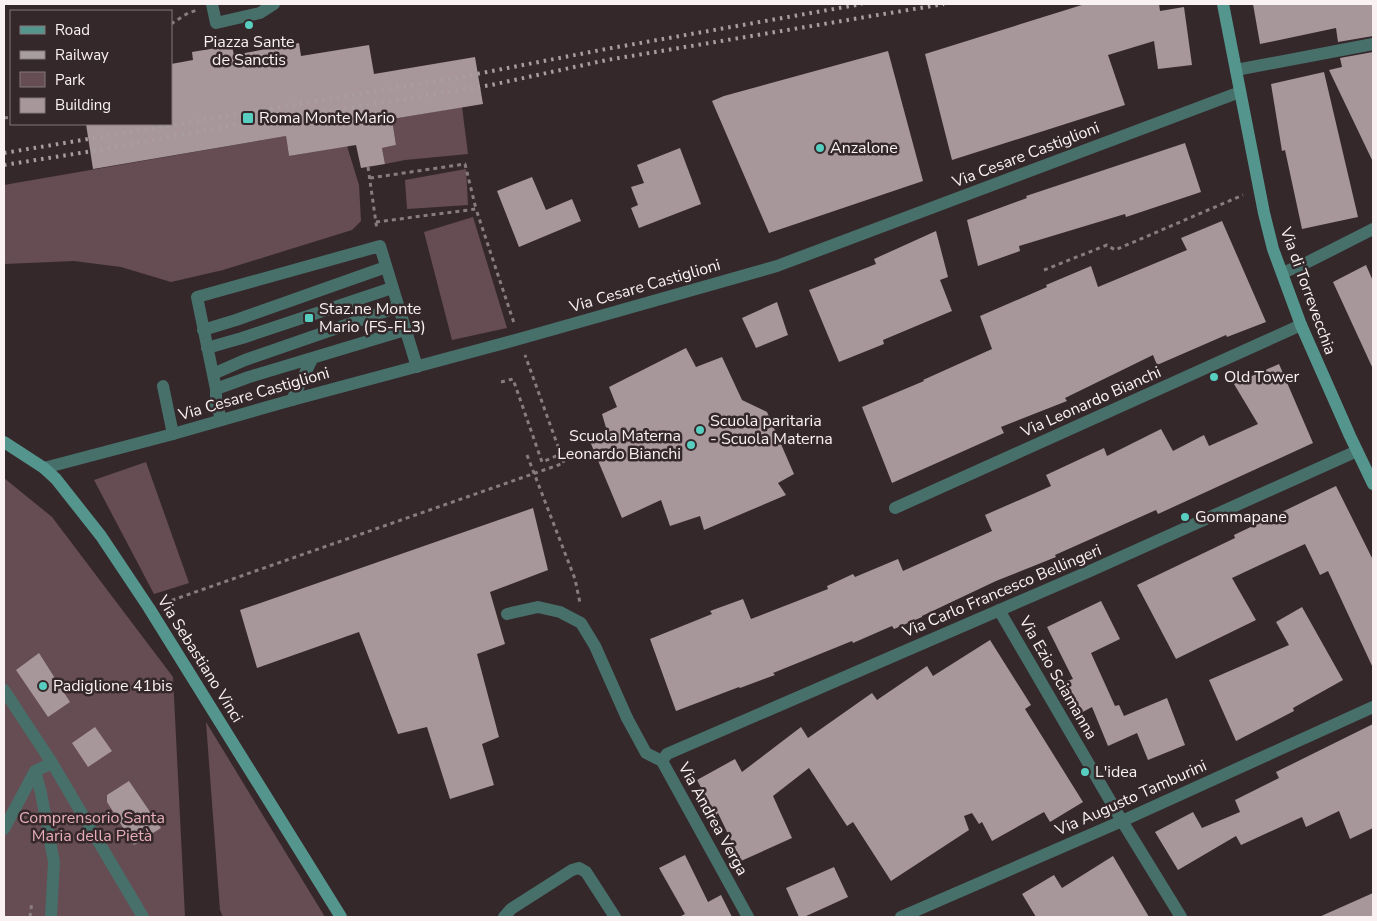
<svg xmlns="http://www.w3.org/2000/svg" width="1377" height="921" font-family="'Nunito Sans',sans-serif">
<rect width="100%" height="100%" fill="#35282b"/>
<path fill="#664d53" d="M462,107L468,154L405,160L385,164L382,148L396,145L392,119Z
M286,136L289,156L347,146L359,185L361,221L352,230L223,270L171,282L121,267L74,261L4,264V185Z
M466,169L468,205L407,209L405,180Z
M473,217L507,328L452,340L424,232Z
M146,462L189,583L154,594L94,480Z
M4,478L52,517L173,677L185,917H4Z
M206,722L325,917H223L220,910Z"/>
<path fill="#a7969a" d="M1085,4H1159L1160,11L1184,7L1192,65L1158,69L1154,41L1108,55L1125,105L952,160L925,54Z
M1253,4H1373V36L1338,42L1336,28L1260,44Z
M299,43L301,56L369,45L374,74L475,57L483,104L392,119L396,145L382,148L385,164L361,168L356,145L289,156L286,136L93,169L86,124H171V64L193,60L192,52L222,47L232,46L234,55Z
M888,51L923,181L769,233L712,101L724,96Z
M1373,52V162L1329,70L1342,67L1340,58Z
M1324,72L1358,217L1302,229L1285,150L1282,151L1271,84Z
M1185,143L1201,192L1126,217L1125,214L1019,246L1020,251L978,266L967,220L1027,198L1026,196Z
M680,148L701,204L639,228L631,208L638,205L631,187L644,183L637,165Z
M532,177L546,210L572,199L581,221L519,247L497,191Z
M1222,221L1266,322L1227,337L1226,335L1157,365L1153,355L1065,398L1067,401L1001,427L1004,433L892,483L862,407L924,381L923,380L992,349L980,316L1047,287L1046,285L1091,266L1098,287L1187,250L1181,238Z
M936,231L948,277L940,280L952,311L883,340L884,344L839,362L809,290L876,264L874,259Z
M1366,265L1373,281V369L1333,282Z
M777,302L788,335L756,348L742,318Z
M686,348L696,367L722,357L742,400L767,412L794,474L778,483L786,495L704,530L700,516L670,526L661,500L622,518L589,439L607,431L602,414L617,407L609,387Z
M1279,364L1313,443L1158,514L1156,510L1055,555L1056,557L996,581L922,616V617L894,629L892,626L853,643L852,641L773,673L775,675L740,688L739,687L676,711L650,639L712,614L710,611L743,599L751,619L828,589L827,586L853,574L855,577L898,559L903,571L992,531L985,515L1051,486L1046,475L1104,448L1107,456L1161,429L1173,451L1204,435L1209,446L1258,424L1234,384Z
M1336,486L1373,560V668L1328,571L1320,575L1305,544L1232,578L1256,620L1176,659L1137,585L1235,538L1234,535Z
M533,508L548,570L490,592L505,644L477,654L499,737L482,744L494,785L450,799L427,727L398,734L359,632L257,668L240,610Z
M1101,601L1120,639L1091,653L1115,706L1119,705L1124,716L1167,698L1185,745L1148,760L1137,733L1108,746L1092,707L1079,714L1064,682L1073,679L1047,627Z
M1302,607L1343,680L1293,708L1294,711L1236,741L1209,680L1289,645L1276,622Z
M990,640L1031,705L1025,709L1083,802L1050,822L1044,812L992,841L982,822L979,824L972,813L964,816L969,830L891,881L853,822L847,826L809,768L773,796L792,838L741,861L718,813L716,815L697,780L735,759L742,772L801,727L808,738L872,693L877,700L927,666L933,676Z
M39,653L70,702L48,717L16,670Z
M1373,724V828L1350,839L1339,811L1306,827L1302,817L1241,845L1236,836L1178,870L1155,832L1193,812L1202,828L1240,812L1235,800L1279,778L1276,772Z
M95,727L112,751L88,767L72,743Z
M129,781L161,828L134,845L107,802V795Z
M685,855L708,902L721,895L732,917H679L685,914L659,868Z
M1113,856L1149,917H1036L1022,894L1054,875L1062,888Z
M834,867L848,897L804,917H799L786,888Z
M1373,893V917H1319Z"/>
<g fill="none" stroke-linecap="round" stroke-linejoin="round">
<path stroke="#887c7f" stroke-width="3" stroke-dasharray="4 4" stroke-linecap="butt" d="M171,24L188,13L197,10
M219,38L222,47
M4,118L11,117
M368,167L377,230
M370,178L465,164L476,209
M376,222L476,209L514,323
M1044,270L1107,245L1115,250L1243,195
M501,382L513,379L542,462L561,454
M527,455L575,579L580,603
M164,603L564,463L525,355
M30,917L32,901"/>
<path stroke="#48706a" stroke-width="12" d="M203,330L236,320L386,267
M207,348L242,338L392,288
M213,374L245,360L398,307
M163,386L173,434
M216,389L249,377L405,330
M292,400L312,359
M222,420L216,405V389L197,297L380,246L417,367
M507,614L538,607L560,612L581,623L595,646L627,718
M504,917L511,909L572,870L579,868L586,872L615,917"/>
<path stroke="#48706a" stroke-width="12" d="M212,4L216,23L260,13L274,4
M1236,70L1373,44
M1282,273L1304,264L1373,229
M44,468L173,434L292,400L519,339L777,266L1240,92
M895,508L1301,325
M999,610L1122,821L1181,917
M4,690L52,763L143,917
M627,718L646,753L662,761L748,917
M662,761L667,754L1090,571L1357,451
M35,771L41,793L54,862L51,917
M4,829L35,771L52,763
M901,917L1122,821L1373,707"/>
<path stroke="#54968d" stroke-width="12" d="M1223,4L1264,213L1273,249L1301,325L1350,436L1373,484
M4,442L44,468L56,479L101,536L149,608L341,917"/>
<path stroke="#a89d9f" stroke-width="4" stroke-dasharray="2.5 5" stroke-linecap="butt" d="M4,153L461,77L606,49L862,4
M4,165L93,151L251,122L374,104L491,85L607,60L944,4"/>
</g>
<g fill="#58cec0" stroke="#35282b" stroke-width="2">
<circle cx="249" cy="25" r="5"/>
<rect x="242" y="112" width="12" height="12" rx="2.5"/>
<circle cx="820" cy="148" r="5"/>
<rect x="304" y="313" width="10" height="10" rx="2.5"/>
<circle cx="1214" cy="377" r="5"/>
<circle cx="700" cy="430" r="5"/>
<circle cx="691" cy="445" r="5"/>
<circle cx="1185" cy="517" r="5"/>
<circle cx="43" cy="686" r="5"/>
<circle cx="1085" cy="772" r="5"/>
</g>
<g text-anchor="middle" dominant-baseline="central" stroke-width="5" stroke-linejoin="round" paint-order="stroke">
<g font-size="16" fill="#faf1f3" stroke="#35282b" text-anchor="start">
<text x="249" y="42" text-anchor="middle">Piazza Sante<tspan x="249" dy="18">de Sanctis</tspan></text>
<text x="259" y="118">Roma Monte Mario</text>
<text x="830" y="148">Anzalone</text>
<text x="319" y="309">Staz.ne Monte<tspan x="319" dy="18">Mario (FS-FL3)</tspan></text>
<text x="1224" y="377">Old Tower</text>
<text x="710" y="421">Scuola paritaria<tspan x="710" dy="18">- Scuola Materna</tspan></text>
<text x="681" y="436" text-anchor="end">Scuola Materna<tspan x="681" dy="18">Leonardo Bianchi</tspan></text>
<text x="1195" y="517">Gommapane</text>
<text x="53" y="686">Padiglione 41bis</text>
<text x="1095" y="772">L'idea</text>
</g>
<g font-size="16" fill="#faf1f3" stroke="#35282b">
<text transform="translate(1026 155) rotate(-21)">Via Cesare Castiglioni</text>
<text transform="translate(645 286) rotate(-16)">Via Cesare Castiglioni</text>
<text transform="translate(1308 291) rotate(70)">Via di Torrevecchia</text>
<text transform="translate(254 394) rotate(-16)">Via Cesare Castiglioni</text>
<text transform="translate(1091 402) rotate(-24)">Via Leonardo Bianchi</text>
<text transform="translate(1002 591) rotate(-23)">Via Carlo Francesco Bellingeri</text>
<text transform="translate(200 659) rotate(58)">Via Sebastiano Vinci</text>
<text transform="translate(1058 678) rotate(60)">Via Ezio Sciamanna</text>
<text transform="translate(1131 798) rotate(-24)">Via Augusto Tamburini</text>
<text transform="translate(713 819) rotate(61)">Via Andrea Verga</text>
</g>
<g font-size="16" fill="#e7adbb" stroke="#35282b">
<text x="92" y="818">Comprensorio Santa<tspan x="92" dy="18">Maria della Pietà</tspan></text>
</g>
</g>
<rect width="1377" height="921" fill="none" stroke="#faf1f3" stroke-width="10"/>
<rect x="10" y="10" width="162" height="115" fill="#35282b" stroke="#84787b"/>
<rect x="20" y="26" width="25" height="8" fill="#54968d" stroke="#84787b"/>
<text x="55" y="35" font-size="15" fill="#faf1f3">Road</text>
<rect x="20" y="51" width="25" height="8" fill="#a89d9f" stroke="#84787b"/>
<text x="55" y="60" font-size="15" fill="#faf1f3">Railway</text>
<rect x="20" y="72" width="25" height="15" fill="#664d53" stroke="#84787b"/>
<text x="55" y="85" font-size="15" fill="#faf1f3">Park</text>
<rect x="20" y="98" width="25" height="15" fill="#a7969a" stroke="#84787b"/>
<text x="55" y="110" font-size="15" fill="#faf1f3">Building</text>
</svg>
